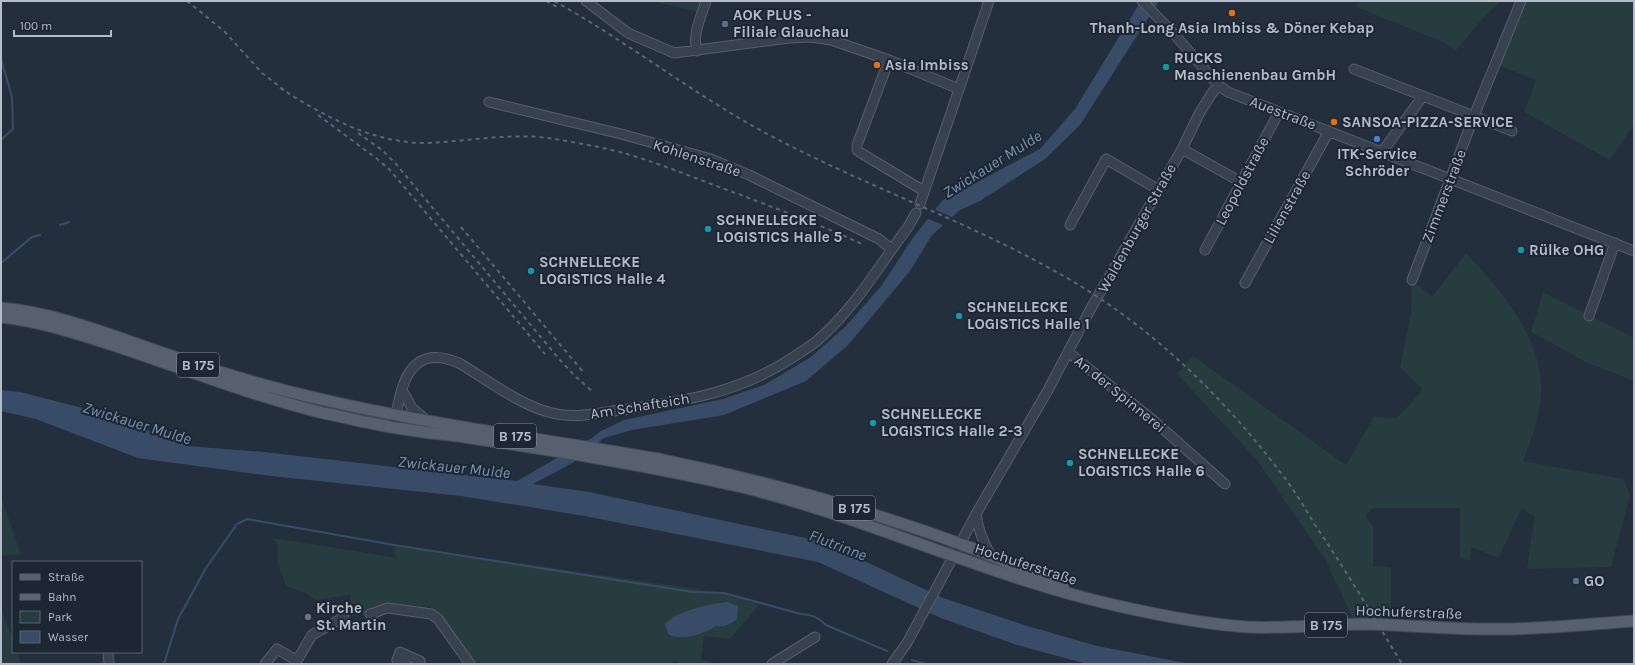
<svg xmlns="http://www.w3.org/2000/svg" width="1635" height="665" font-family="Karla,sans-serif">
<rect width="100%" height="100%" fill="#242f3e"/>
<path fill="#263c3f" d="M652,1H702L699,12Z
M1359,1H1502L1484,17L1456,50L1443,42L1356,7Z
M1521,1H1634V124L1610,160L1524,112L1536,80L1495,64Z
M1466,253C1502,292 1544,338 1541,396C1539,418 1531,440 1523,461L1623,479L1630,495L1611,567L1527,569L1531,539L1535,518L1522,508L1498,558L1472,547L1469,561L1460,557V508H1373L1365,516L1373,526V566L1391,567V621H1354L1326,561L1257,460L1177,374L1193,356L1346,465L1374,417L1397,418L1423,390L1400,367L1411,314L1412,280L1432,297Z
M1543,292L1634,338V381L1586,362L1531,332Z
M1,497L21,554L1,556Z
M273,538L398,558L394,553L395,545L724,593L760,604L730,639L704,636L701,659L715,664H679L677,661L666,664H470L431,614L430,605L422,611L387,607L370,614L351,616L350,595L316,600L304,592L286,586L278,564V546Z
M1,608L13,641V652H17L21,664H1Z"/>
<path fill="#394c67" d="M1141,1H1159L1080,125L1045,159L980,201L960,210L932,235L910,271L848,345L806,381L724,415L632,430L604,438L574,462L533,484L589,492L824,542L943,598L1024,625L1097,646L1191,664H1087L1017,645L941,618L818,562L585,516L461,496L271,476L138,458L36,419L1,411V390L20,392L106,414L187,446L264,452L517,481L557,458L581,441L589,440L601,431L624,420L723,399L764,385L811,357L846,326L882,285L912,239L943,200L1040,149L1075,109Z
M727,602L738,606L737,619C729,625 726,627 716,626C704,634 681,642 668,634L665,624C676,611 710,604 727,602Z"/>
<path fill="#242f3e" d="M934,209L954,218L945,226L926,218Z"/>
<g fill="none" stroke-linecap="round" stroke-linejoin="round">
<path stroke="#394c67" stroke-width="2" d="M1,59L12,97L13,129L1,140
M60,225L69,222
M1,263L32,237L40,235
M912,660L926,664
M164,664L178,619L206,568L237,524L247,519L394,545L693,592L724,593L801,614C812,615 818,617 826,625L887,651"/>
<defs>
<path id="minor" d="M586,1L628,33L674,53L789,38L811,37L831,40L889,60L959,89
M1142,1L1174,34L1218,85L1228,92L1634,251
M697,51C692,33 701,18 706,1
M889,60L857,145V150L861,153L924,191
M1354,69L1512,131
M489,102L621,134L711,159L749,175L879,239L891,249
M1182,149L1241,182
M1382,152L1423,96
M920,204L989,1
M1070,225L1106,159L1159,190
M1205,250L1279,112
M1412,280L1474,116L1521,1
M1245,283L1329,131
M1589,316L1615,243
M1068,352L1153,420L1225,484
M402,390L412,408L426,420
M394,428C400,389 407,341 459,363C486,379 521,406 552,413C574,419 598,413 621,410C685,401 740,393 795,356C802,351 811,346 818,340C854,309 879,266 908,227L916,213
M976,514C978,530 983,542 991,556
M370,614C377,613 381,609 388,608L431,614L438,619L470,664
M108,652L109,664
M265,664L277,649L296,660
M295,664L312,635L344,617
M406,664L397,660L400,652L420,661L419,664
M772,664L815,637
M892,664L907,643L976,514L1048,390L1090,310L1182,149L1199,114L1210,96L1218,85"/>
<path id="major" d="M1,308C58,313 112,336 166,354C216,372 267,387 320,399C410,420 501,433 592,448C614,452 636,455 658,459C766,481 873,511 977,550C1006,561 1034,575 1063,587
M1,317C46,322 88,337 131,351C195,373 258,397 323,413C348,418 372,424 397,428C419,432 442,434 464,437C558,451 653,466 746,488C874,520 993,579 1123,607C1163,616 1206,624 1247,627C1287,629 1326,624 1365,624C1407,625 1449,629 1491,629C1539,630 1586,624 1634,621"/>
</defs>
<use href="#minor" stroke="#565f6c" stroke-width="11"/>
<use href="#major" stroke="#414a57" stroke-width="13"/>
<use href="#minor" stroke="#38414e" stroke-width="9"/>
<use href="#major" stroke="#56606e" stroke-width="11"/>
<path stroke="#5a6575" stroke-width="2" stroke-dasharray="4 4" stroke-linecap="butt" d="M187,1L224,31L262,73L284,90
M546,1L559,8
M554,1C630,43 698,98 775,138C868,187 969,222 1060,274C1151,325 1225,398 1287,481C1298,496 1307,512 1317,528C1347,572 1374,618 1402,664
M280,88C324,116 374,144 428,143C471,141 512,132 555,139C578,143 608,148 630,155C668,166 704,182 741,195C782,211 824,226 864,245
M318,115L376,158L389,169L545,354
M358,133L382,150L396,164L560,360L576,377L593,392
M461,227L584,373"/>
</g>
<g fill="#e8710a" stroke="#1d2633" stroke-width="1.5">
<circle cx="1232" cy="13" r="4"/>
<circle cx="877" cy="65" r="4"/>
<circle cx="1334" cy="122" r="4"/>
</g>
<g fill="#5c6f8a" stroke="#1d2633" stroke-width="1.5">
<circle cx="725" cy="24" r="4"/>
<circle cx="1576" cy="581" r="4"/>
</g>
<g fill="#0f9aa8" stroke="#1d2633" stroke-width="1.5">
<circle cx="1166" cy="67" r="4"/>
<circle cx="708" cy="229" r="4"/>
<circle cx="1521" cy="250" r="4"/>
<circle cx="531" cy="271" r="4"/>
<circle cx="959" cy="316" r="4"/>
<circle cx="873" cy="423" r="4"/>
<circle cx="1070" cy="463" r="4"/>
</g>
<circle fill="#3f7fe0" stroke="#1d2633" stroke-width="1.5" cx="1377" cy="139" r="4"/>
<circle fill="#6b7280" stroke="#1d2633" stroke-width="1.5" cx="308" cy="617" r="4"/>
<g text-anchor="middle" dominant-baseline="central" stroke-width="4" stroke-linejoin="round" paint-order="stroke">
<g fill="#1d2633" stroke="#878f9c" stroke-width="1">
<rect x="177" y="353" width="42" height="24" rx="3"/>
<rect x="494" y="424" width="42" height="24" rx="3"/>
<rect x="833" y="496" width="42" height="24" rx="3"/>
<rect x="1305" y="613" width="42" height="24" rx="3"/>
</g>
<g font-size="14" font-weight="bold" fill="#b4bcc9">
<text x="198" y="365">B 175</text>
<text x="515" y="436">B 175</text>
<text x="854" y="508">B 175</text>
<text x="1326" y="625">B 175</text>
</g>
<g font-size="15" font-weight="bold" fill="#b4bcc9" stroke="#1d2633" text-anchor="start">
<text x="733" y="15">AOK PLUS -<tspan x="733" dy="17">Filiale Glauchau</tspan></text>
<text x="1232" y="28" text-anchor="middle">Thanh-Long Asia Imbiss &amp; Döner Kebap</text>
<text x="1174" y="58">RUCKS<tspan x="1174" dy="17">Maschienenbau GmbH</tspan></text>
<text x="885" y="65">Asia Imbiss</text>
<text x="1342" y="122">SANSOA-PIZZA-SERVICE</text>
<text x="1377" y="154" text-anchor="middle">ITK-Service<tspan x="1377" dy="17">Schröder</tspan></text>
<text x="716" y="220">SCHNELLECKE<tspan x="716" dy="17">LOGISTICS Halle 5</tspan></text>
<text x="1529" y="250">Rülke OHG</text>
<text x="539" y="262">SCHNELLECKE<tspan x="539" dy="17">LOGISTICS Halle 4</tspan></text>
<text x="967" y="307">SCHNELLECKE<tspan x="967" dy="17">LOGISTICS Halle 1</tspan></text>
<text x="881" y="414">SCHNELLECKE<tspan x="881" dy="17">LOGISTICS Halle 2-3</tspan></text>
<text x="1078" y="454">SCHNELLECKE<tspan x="1078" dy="17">LOGISTICS Halle 6</tspan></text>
<text x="1584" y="581">GO</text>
<text x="316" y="608">Kirche<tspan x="316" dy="17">St. Martin</tspan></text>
</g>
<g font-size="15" fill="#b4bcc9" stroke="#1d2633">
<text transform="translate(1283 113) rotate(21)">Auestraße</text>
<text transform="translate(697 158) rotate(18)">Kohlenstraße</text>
<text transform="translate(1242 181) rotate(-62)">Leopoldstraße</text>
<text transform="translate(1444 196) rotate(-69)">Zimmerstraße</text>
<text transform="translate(1287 207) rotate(-61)">Lilienstraße</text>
<text transform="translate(1137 228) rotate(-61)">Waldenburger Straße</text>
<text transform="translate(1120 394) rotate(39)">An der Spinnerei</text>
<text transform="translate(640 406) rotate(-9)">Am Schafteich</text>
<text transform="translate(1026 564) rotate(18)">Hochuferstraße</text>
<text transform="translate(1409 612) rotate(2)">Hochuferstraße</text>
</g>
<g font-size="16" font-style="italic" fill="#7c92b1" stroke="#1d2633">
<text transform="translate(992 164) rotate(-32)">Zwickauer Mulde</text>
<text transform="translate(137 423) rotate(17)">Zwickauer Mulde</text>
<text transform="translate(454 467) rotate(6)">Zwickauer Mulde</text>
<text transform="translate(838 545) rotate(21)">Flutrinne</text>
</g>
</g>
<rect width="1635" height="665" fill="none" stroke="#b4bcc9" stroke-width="4"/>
<rect x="12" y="561" width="130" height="92" fill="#1d2633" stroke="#59626f"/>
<rect x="20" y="574" width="20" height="6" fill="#56606e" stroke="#59626f"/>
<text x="48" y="581" font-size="12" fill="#b4bcc9">Straße</text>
<rect x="20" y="594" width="20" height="6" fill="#5a6575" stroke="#59626f"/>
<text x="48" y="601" font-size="12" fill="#b4bcc9">Bahn</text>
<rect x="20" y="611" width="20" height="12" fill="#263c3f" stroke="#59626f"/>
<text x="48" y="621" font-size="12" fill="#b4bcc9">Park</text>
<rect x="20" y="631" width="20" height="12" fill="#394c67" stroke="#59626f"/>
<text x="48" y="641" font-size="12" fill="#b4bcc9">Wasser</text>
<path d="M14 30v6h97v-6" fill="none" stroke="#b4bcc9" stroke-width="2"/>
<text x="20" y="30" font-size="12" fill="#b4bcc9" stroke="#1d2633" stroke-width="3" paint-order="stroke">100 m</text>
</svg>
